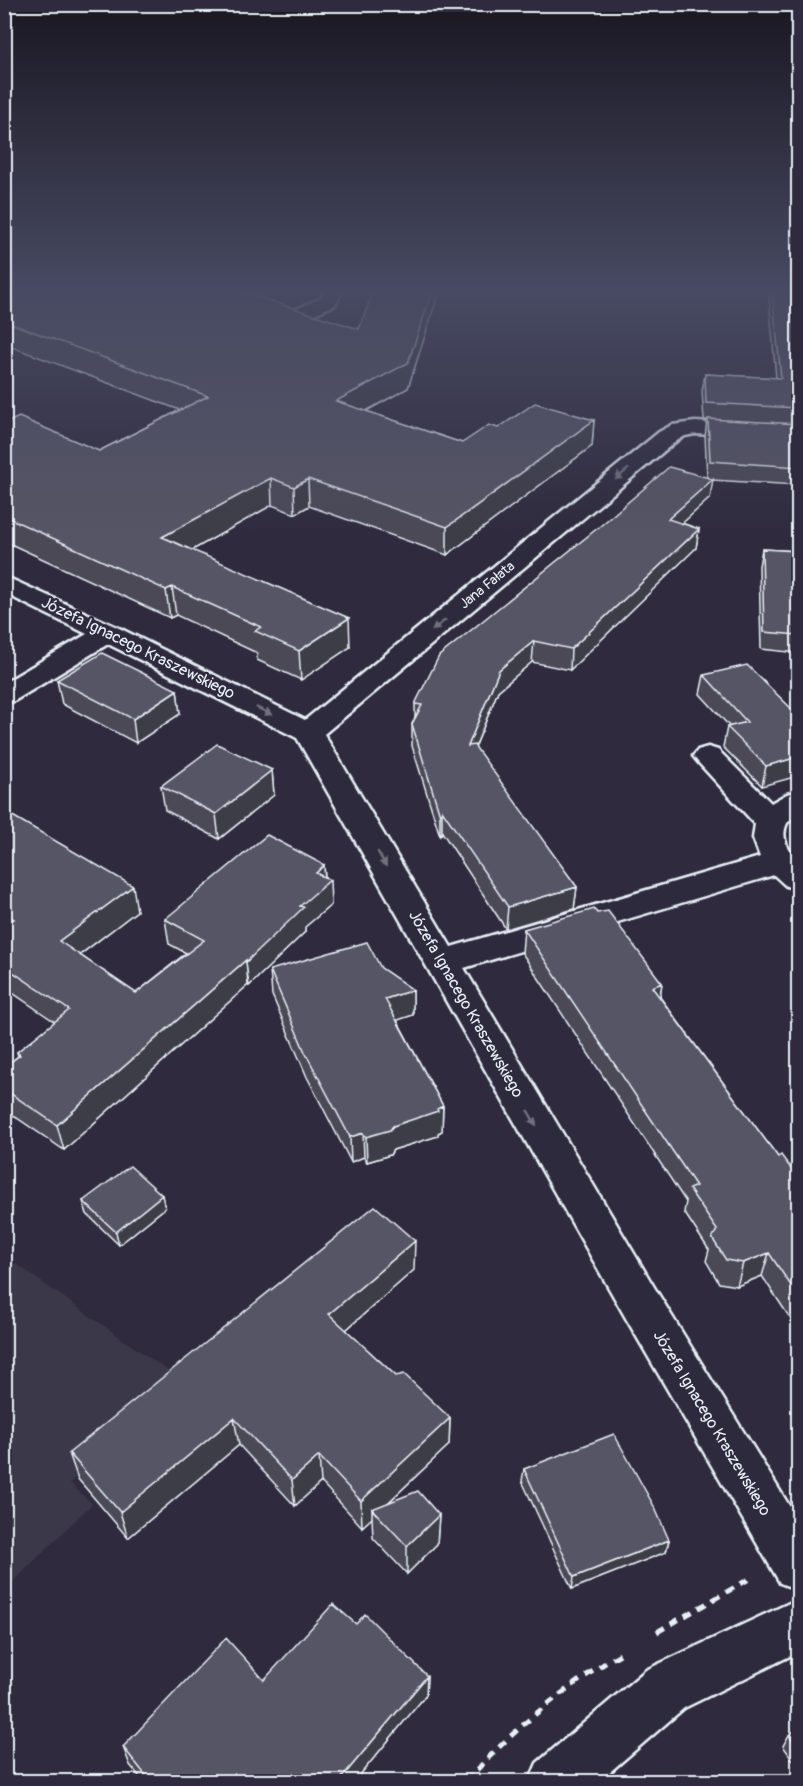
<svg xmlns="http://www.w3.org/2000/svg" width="803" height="1786" font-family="Pangolin,sans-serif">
<rect width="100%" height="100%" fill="#2f2a3d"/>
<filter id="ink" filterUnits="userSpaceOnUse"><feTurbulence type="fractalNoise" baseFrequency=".0167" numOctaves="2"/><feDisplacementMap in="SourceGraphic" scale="12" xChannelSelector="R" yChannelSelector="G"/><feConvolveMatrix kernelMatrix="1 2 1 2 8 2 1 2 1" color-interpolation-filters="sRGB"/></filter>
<g filter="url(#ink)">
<path fill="#3b3749" d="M5,1256L181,1380L70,1483L92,1504L5,1590Z"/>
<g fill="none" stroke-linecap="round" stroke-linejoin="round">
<defs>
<path id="minor" d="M185,289H214L288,313L321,298L325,289H343L335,305L289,325L188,293Z
M695,422L798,428V440L695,434L685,436L675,442L324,734L451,947L760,857L753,838L755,824L698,762L693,756L698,750L708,747L718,750L771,803L787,794L798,791V814L787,823C780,838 788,850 798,861V889L786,886L774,875L464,968L657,1292L798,1520V1590L780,1583L627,1320L297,738L108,644L14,701L4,703V683L87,634L4,593V576L117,627L305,720L659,432L672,425Z
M798,1599V1652L684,1708L598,1782H529L537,1763L646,1670Z"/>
</defs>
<use href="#minor" stroke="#e8f1f8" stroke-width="5"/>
<path stroke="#e8f1f8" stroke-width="5" stroke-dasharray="9 7" stroke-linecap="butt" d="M657,1632L749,1579
M466,1782C510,1732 563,1688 620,1654"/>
<use href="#minor" fill="#2f2a3d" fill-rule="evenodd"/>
</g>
<path fill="#4b4957" stroke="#e8f1f8" stroke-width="1.5" d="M4,289L359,329L374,289H440L408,388L366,411L462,443L498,428L594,420L592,446L447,555L309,506L295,514L272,505L192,550L350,647L301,680L257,660V653L176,615L170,618L4,541V424L99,451L180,410L4,344Z
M768,289H798V485L712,480L710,498L682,523L699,529L696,548L570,670L532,662L498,691L475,748L577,887L574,909L506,929L442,832L440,836L412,746V724L415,719V704L707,477L705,437L707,420H704L702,391L705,374L776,378Z
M762,549L798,551V653L761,649L759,566Z
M704,675L798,715L762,786L723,747L727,727H730L700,694Z
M57,680L177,690L180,714L136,743L62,704Z
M272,770L274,795L219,839L165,810L161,786Z
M4,811L137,911L80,955L136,993L186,953L169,944L165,919L324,865L325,877L331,905L305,927V932L249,986L248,985L64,1150L4,1109V1067L18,1056L17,1052L55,1022L4,987Z
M597,913L662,983L660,997L778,1157L798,1178V1330L762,1276L737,1286L719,1283L706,1261L709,1250L684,1212L686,1202L522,953L524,929Z
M381,968L413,990V1015L397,1020L443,1106L442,1131L438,1133V1136L393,1150L390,1155L367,1162L364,1157L351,1162L307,1077L272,995L270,970Z
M83,1201L165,1208L119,1245L87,1214Z
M414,1270L346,1330L396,1376L450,1418L449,1445L388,1503L439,1515L437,1544L407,1574L373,1538L372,1518L362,1527L321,1482L295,1506L239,1445L128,1538L78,1479L69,1453Z
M798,1358V1375L794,1369Z
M524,1469L669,1540L666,1552L572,1589L522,1481Z
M356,1624L427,1676L426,1695L354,1782H144L130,1765L123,1747L264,1680Z
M798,1728V1767L783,1746L789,1735Z"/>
<path fill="#3d3c47" stroke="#e8f1f8" stroke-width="1.5" d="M433,289H440L408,388L337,427L336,401Z
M594,420L592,446L447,555V527Z
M271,478L272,505L166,565L162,537Z
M308,479L309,506L295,514L294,487Z
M713,479L710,498L666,538L668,519Z
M699,529L696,548L570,670L571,649Z
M172,587L176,615L170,618L166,590Z
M349,618L350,647L301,680L299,651Z
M534,641L532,662L498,691L467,767L468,746L499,670Z
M177,690L180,714L136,743L133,719Z
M798,757V776L762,786L766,766Z
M272,770L274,795L219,839L216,814Z
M442,810V832L440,836V815Z
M324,865L325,884L330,880L331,905L305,927V932L249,986L246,962L316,873Z
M133,886L137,911L65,966L59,941Z
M577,887L574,909L506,929L508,907Z
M246,960L248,985L64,1150L57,1125Z
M662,983L658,1007L652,987Z
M413,990V1015L386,1024L385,999Z
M443,1106L442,1131L438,1133V1136L393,1150L390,1155L367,1162L366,1137L393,1126Z
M363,1133L364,1157L351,1162L350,1137Z
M162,1195L165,1208L119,1245L116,1232Z
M415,1241L414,1270L331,1343L329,1314Z
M769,1253L762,1276L737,1286L743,1263Z
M234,1418L239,1445L128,1538L120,1512Z
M450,1418L449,1445L376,1514L372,1509V1518L362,1527L361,1501Z
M319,1456L321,1482L295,1506L292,1480Z
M439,1515L437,1544L407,1574V1546Z
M669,1540L666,1552L572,1589L574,1577Z
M427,1676L426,1695L354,1782H338Z"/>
<path fill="#575565" stroke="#e8f1f8" stroke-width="1.5" d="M4,289H233L359,329L374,289H433L408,363L336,401L462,443L489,425L498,428L535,403L594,420L447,527L308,479L294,487L271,478L162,537L349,618L299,651L255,631L261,627L172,587L166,590L4,516V424L19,417L99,451L208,396L4,321Z
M772,289H798V408L706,403L705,374L781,378Z
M708,419L798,424V467L710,461Z
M669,467L713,479L668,519L699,529L571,649L534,641L499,670L468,746L474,745L577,887L508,907L442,810L440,815L412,724L422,705L415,704L439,656L599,527Z
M762,549L798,551V635L764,632Z
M102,653L177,690L133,719L57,680Z
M747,665L798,715V757L766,766L727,727L747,722L704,675Z
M217,744L272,770L216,814L161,786Z
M4,811L133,886L59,941L136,993L204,940L165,919L267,835L324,865L316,873L330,880L300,906L304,907L246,962V960L57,1125L4,1089V1067L20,1055L17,1052L69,1010L4,966V925L14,919L4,913Z
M594,909L597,913L608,911L662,983L652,987L778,1157L781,1155L798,1178V1296L769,1253L743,1263L726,1260L712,1238L717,1230L689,1189L696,1186L524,929Z
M367,942L381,968L413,990L385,999L443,1106L437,1109L438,1111L393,1126L390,1130L366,1137L363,1133L350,1137L305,1052L270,970Z
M130,1166L162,1195L116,1232L83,1201Z
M375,1206L415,1241L329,1314L396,1376L404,1374L450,1418L361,1501L319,1456L292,1480L234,1418L120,1512L69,1453Z
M614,1434L655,1508L669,1540L574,1577L524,1469Z
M418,1491L439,1515L407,1546L372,1509Z
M333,1604L356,1624L365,1614L427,1676L338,1782H151L123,1747L226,1638L264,1680Z
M798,1728V1748L789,1735Z"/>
<defs><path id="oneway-solid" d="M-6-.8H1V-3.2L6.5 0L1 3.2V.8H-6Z" transform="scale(1.5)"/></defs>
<g fill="#70707e">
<use href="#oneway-solid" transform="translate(622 474) rotate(141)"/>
<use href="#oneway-solid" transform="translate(439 625) rotate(141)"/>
<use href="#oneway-solid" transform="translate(264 711) rotate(26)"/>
<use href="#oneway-solid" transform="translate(382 859) rotate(60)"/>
<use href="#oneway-solid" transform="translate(532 1118) rotate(60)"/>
</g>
</g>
<linearGradient id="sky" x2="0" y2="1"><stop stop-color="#1a1722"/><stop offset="0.54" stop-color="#474a62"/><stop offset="1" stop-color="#474a62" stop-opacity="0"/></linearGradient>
<rect width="803" height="539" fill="url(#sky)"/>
<g text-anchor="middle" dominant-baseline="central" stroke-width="4.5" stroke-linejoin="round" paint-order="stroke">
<g font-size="14" fill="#e8f1f8" stroke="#2f2a3d">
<text transform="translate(487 585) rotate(-39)">Jana Fałata</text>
</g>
<g font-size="16" fill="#e8f1f8" stroke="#2f2a3d">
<text transform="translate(138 648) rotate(26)">Józefa Ignacego Kraszewskiego</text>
<text transform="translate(466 1004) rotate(60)">Józefa Ignacego Kraszewskiego</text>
<text transform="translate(712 1423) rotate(59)">Józefa Ignacego Kraszewskiego</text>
</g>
</g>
<rect width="803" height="1786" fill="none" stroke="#2f2a3d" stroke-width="24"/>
<rect x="12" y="12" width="779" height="1762" fill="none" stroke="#e8f1f8" stroke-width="2" filter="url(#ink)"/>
</svg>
